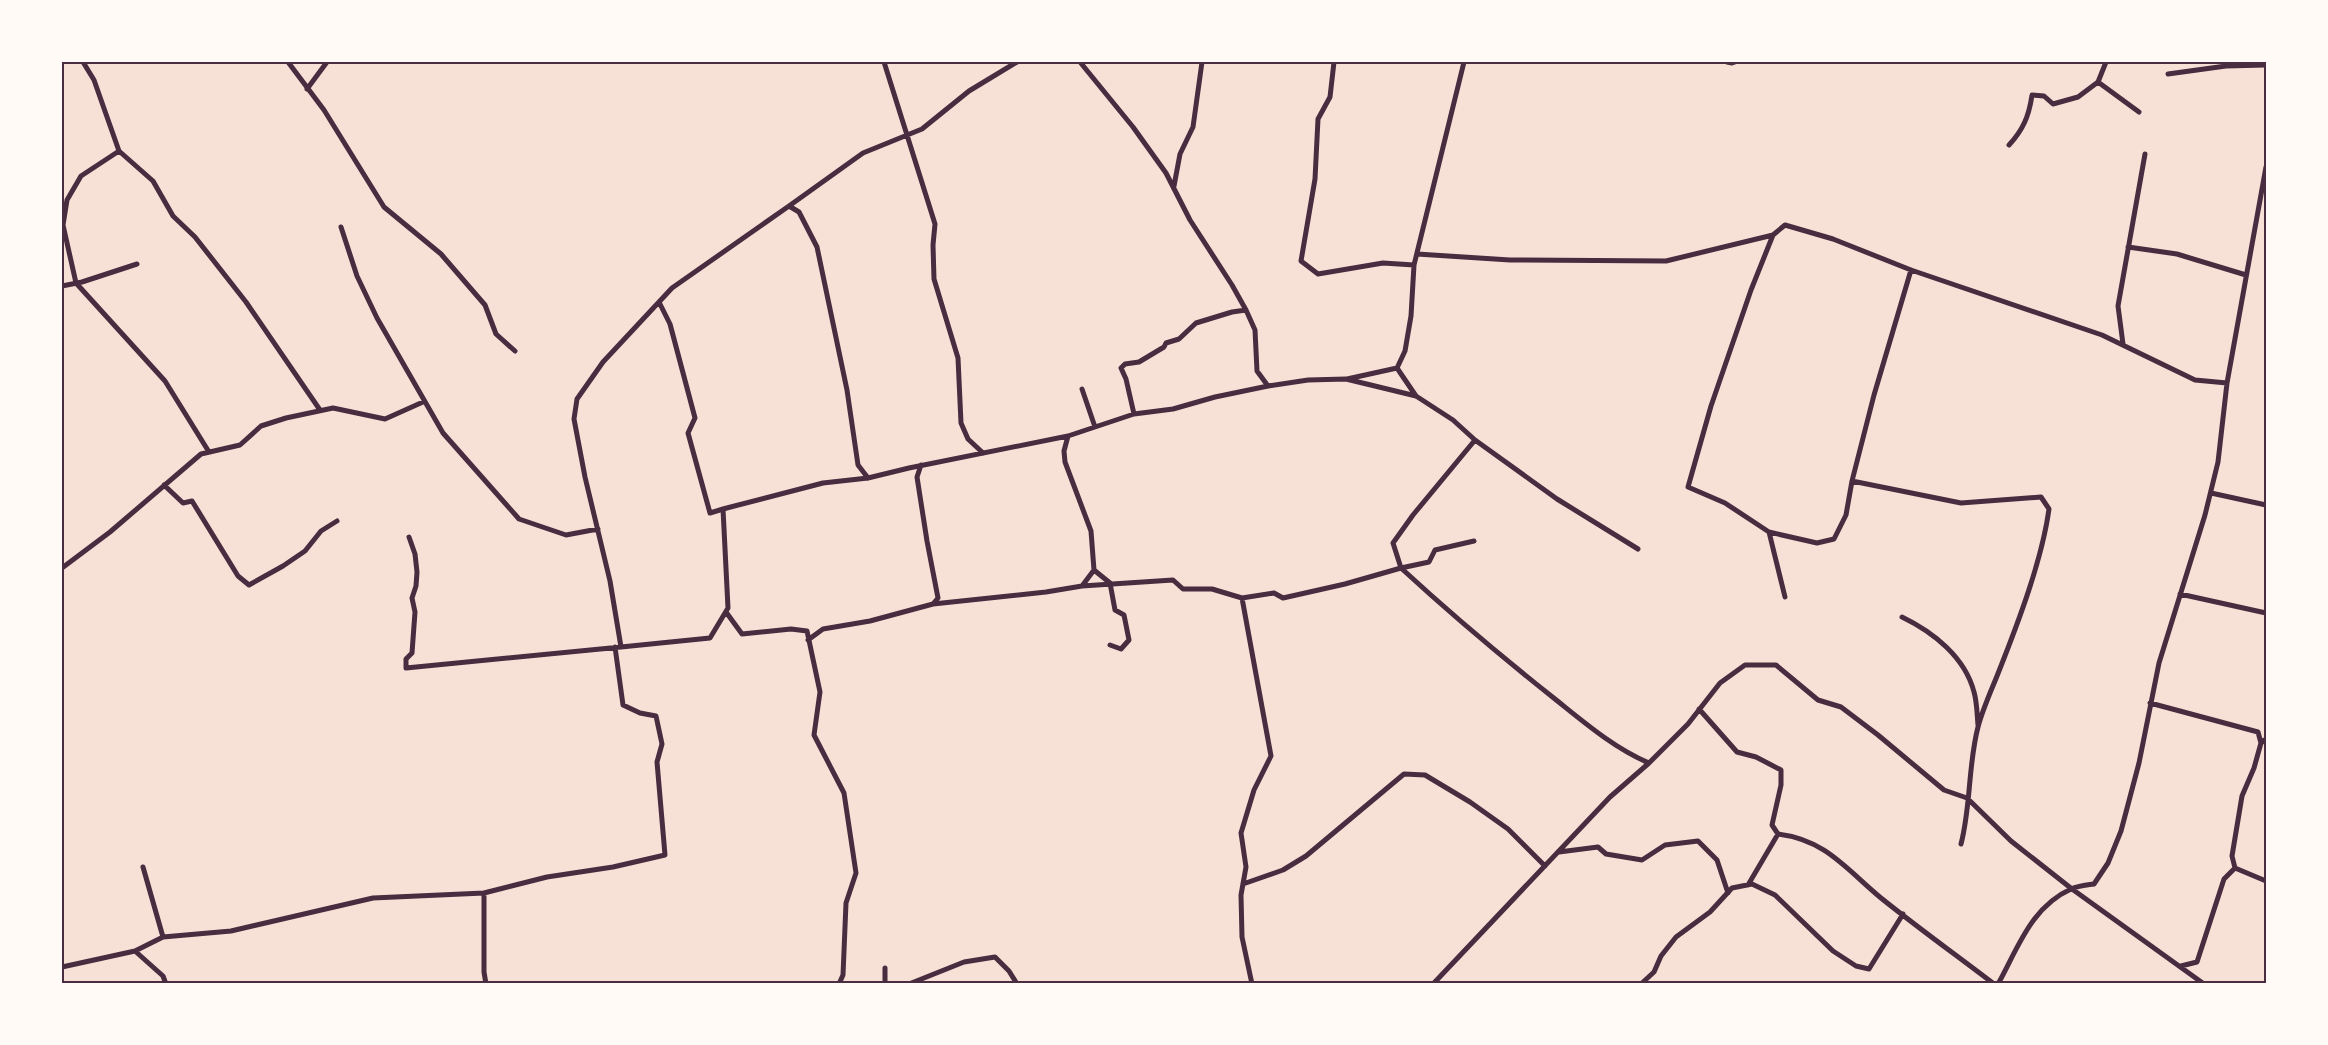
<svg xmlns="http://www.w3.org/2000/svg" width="2328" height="1045" font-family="'Work Sans',sans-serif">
<rect width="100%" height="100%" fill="#f7e1d7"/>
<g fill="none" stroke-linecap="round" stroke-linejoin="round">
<path stroke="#4a2c40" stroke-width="5" d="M83,62L94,80L119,151L153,181L173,216L195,237L246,302L320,410
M288,62L324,110L384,207L441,254L485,305L496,334L515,351
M884,62L935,224L933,245L934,279L958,358L961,423L968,439L983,453
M1080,62L1133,127L1166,173L1190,220L1232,285L1246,310L1255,330L1257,371L1268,386
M1334,62L1330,97L1318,119L1315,179L1301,261L1318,274L1383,263L1414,265
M1727,62L1732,63L1735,62
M2106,62L2098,82L2139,112
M2168,74L2226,66L2266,65
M307,89L327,62
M2009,145C2023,130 2029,116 2032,95L2044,96L2053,104L2078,97L2098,82
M119,151L81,176L67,200L63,225L76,283L165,381L209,452
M1174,186L1180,154L1193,127L1202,62
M789,206L863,153L922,129L969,91L1017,62
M341,227L357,276L377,318L443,433L519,519L566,535L598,529
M2128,247L2177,254L2246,275
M1417,254L1510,260L1666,261L1773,235
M1911,270L1874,395L1852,481L1961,503L2041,497L2049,509C2042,560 2018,623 1999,671C1992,689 1983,708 1978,727C1968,765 1971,806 1961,844
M62,286L82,282L137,264
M659,302L670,324L695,418L688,433L710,513L723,509
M2123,344L2118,306L2145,154
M1397,368L1416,396
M1347,379L1397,368L1405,351L1411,316L1414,265L1464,62
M1134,414L1126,379L1121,368L1125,364L1139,362L1164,347L1166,343L1179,339L1196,323L1232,312L1246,310
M1095,427L1134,414L1173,409L1215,397L1268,386L1308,380L1346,379L1416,396L1453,420L1475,440L1557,499L1638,549
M164,485L183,503L192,501L238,576L249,585L283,566L305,551L321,531L337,521
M2211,493L2266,505
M1769,532L1817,543L1834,539L1846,515L1852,481
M409,537L415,554L417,572L416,586L412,598L415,612L412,653L406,659V668L621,647L610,581L585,477L574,419L577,399L603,362L672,288L789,206L799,212L817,247L847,390L858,465L868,478
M1474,541L1435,550L1429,562L1401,568L1393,543L1413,515L1475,440
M62,568L110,532L201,454L240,445L261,426L286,418L333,408L385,419L423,402
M1094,570L1110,583L1115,610L1124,615L1129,640L1121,649L1110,645
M1082,586L1173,580L1183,589H1212L1242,598L1274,593L1283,598L1345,584L1401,568C1451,614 1502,657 1555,699C1585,723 1614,748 1649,763L1688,724L1720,683L1745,665H1776L1818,700L1841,707L1878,735L1944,790L1967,798L2011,841L2072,889L2204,984
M2180,594L2266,613
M1785,597L1769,532L1725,503L1688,487L1711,406L1751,290L1773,235L1785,225L1833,239L1911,270L2102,335L2195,380L2227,383
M1242,598L1271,756L1254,790L1241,833L1246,867L1241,895L1242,937L1252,984
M933,604L1046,592L1082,586L1094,570L1091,531L1065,462L1064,451L1068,436
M726,612L742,634L791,629L807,631L820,692L814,735L844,793L856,873L846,903L843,975L839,984
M1902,617C1933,632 1965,657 1974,692C1977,702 1977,714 1978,725
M808,640L823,629L870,621L933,604L938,598L927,541L917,477L921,465
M621,647L710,638L728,608L723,509L823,483L868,478L909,468L1068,436L1095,427L1082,389
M2150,703L2258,732L2261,743
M1699,709L1737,752L1756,757L1781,770V785L1772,825L1778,834C1826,840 1846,869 1881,898C1917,927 1956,955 1994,984
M1559,852L1598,847L1606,854L1642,860L1665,845L1698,841L1717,860L1728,893
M143,867L163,937
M2235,868L2266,881
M1243,884L1283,870L1306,856L1404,774L1425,775L1470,802L1508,829L1545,866
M1748,885L1778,834
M135,951L163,937L231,931L373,898L484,893
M2181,966L2197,962L2224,879L2235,868L2232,856L2242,796L2254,768L2261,743L2266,739
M62,967L135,951L163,976L166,984
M486,984L484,972V893L547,877L613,867L665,855L657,762L662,744L656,716L640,713L623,705L615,647
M885,984V968
M909,984L964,962L995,957L1009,971L1017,984
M1433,984L1610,797L1649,763
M1641,984L1654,972L1661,956L1676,937L1710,912L1732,888L1752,884L1775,895L1833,951L1856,966L1869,969L1903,914
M1998,984C2018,948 2031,907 2071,889C2078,886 2087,885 2094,884L2108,863L2121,831L2139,763L2159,663L2205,515L2218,462L2227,383L2266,167"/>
</g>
<rect width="2328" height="1045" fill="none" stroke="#fffaf5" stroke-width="126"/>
<rect x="63" y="63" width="2202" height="919" fill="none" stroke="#4a2c40" stroke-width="2"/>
</svg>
